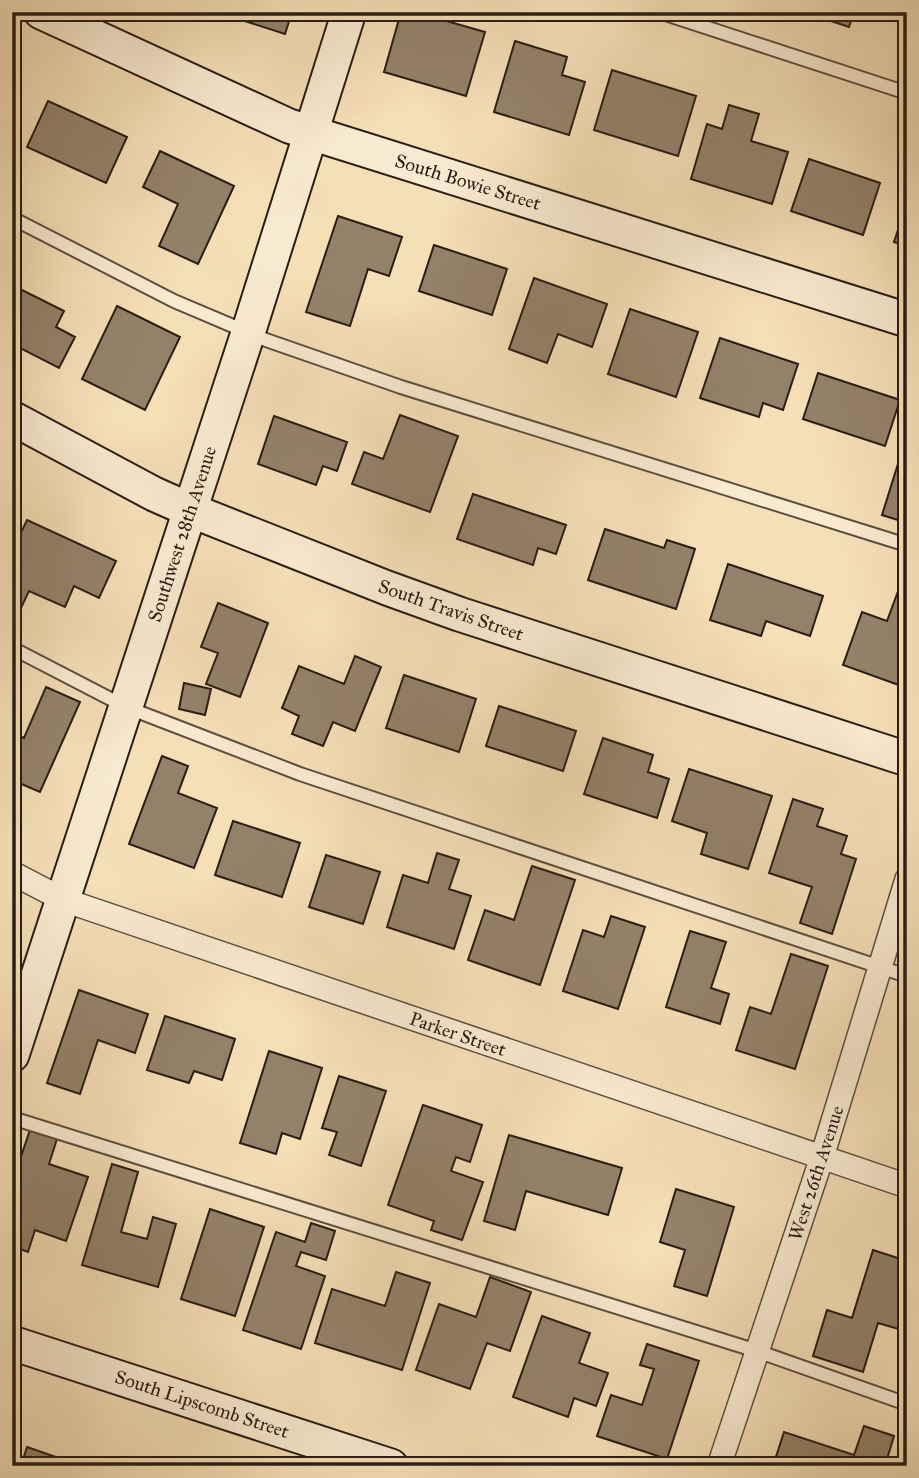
<svg xmlns="http://www.w3.org/2000/svg" width="919" height="1478" font-family="'IM FELL Great Primer',serif">
<rect width="100%" height="100%" fill="#f5dfb7"/>
<filter id="stains"><feTurbulence type="fractalNoise" baseFrequency=".00286" numOctaves="4"/><feColorMatrix values="0 0 0 0 .2 0 0 0 0 .09 0 0 0 0 .02 0 0 0 .5 -.17"/></filter>
<radialGradient id="worn" r=".72"><stop offset=".6" stop-color="#630" stop-opacity="0"/><stop offset="1" stop-color="#630" stop-opacity=".3"/></radialGradient>
<path fill="#93826a" stroke="#291d16" stroke-width="2" d="M217,12H292L285,34Z
M401,12H415L485,32L466,96L384,72Z
M824,12H854L849,27L822,18Z
M881,12H907L906,24L880,16Z
M515,41L567,57L562,75L585,82L569,135L494,112Z
M612,70L696,96L678,156L594,130Z
M48,101L127,137L106,183L27,147Z
M729,105L759,114L751,141L788,152L772,204L691,179L707,124L722,129Z
M160,151L234,186L198,264L159,246L178,204L143,187Z
M809,159L880,183L863,235L791,211Z
M907,202V246L894,242Z
M338,216L402,237L389,276L368,269L350,326L306,312Z
M434,245L507,269L492,315L419,291Z
M534,278L607,304L592,347L558,334L547,363L509,349Z
M12,285L64,311L56,327L75,337L59,368L12,344Z
M117,306L180,337L145,410L82,379Z
M630,309L698,332L676,397L608,374Z
M720,338L798,364L783,410L763,403L759,417L700,398Z
M818,373L900,400L885,446L803,419Z
M400,415L458,436L430,512L352,484L364,452L383,459Z
M274,416L347,442L337,471L323,466L316,485L258,464Z
M907,435V523L882,515Z
M473,494L566,525L556,554L538,548L533,565L457,539Z
M27,520L116,561L99,598L74,586L65,607L29,591L21,608L12,604V551Z
M605,529L664,548L667,540L695,549L676,609L588,580Z
M728,564L823,596L810,636L766,621L761,636L710,620Z
M907,567V688L843,665L862,612L887,621Z
M218,603L268,623L240,697L206,684L218,653L201,647Z
M355,656L381,667L355,731L333,722L323,746L292,734L299,716L282,708L299,666L344,684Z
M404,675L476,699L459,752L386,728Z
M184,683L211,689L205,715L179,709Z
M46,687L80,702L40,792L12,780V733L24,738Z
M499,706L576,731L563,771L486,746Z
M603,738L653,755L648,772L669,779L657,818L584,794Z
M162,756L188,766L178,793L217,808L194,868L129,844Z
M689,769L772,796L748,869L701,854L707,833L672,821Z
M793,799L823,809L817,826L847,836L841,854L856,859L832,934L800,923L812,887L769,873Z
M233,821L300,843L282,897L215,875Z
M437,853L459,860L449,889L471,896L454,949L387,927L403,875L428,883Z
M326,855L380,872L363,924L309,907Z
M532,866L575,880L540,985L468,960L485,910L514,920Z
M611,916L645,927L618,1009L563,991L583,930L604,937Z
M690,931L726,942L711,988L729,994L720,1024L666,1007Z
M791,954L828,966L795,1069L736,1050L750,1007L771,1014Z
M79,990L148,1014L135,1053L98,1040L80,1094L47,1083Z
M165,1016L235,1039L222,1080L194,1071L189,1083L147,1070Z
M269,1051L322,1068L300,1139L282,1133L276,1154L240,1143Z
M339,1076L386,1091L361,1166L329,1155L337,1132L322,1128Z
M423,1105L482,1125L470,1162L456,1157L451,1171L483,1182L462,1240L431,1230L434,1221L388,1205Z
M30,1130L57,1139L49,1164L88,1177L66,1241L35,1230L28,1252L12,1246V1183Z
M509,1135L622,1168L608,1215L526,1191L515,1230L484,1221Z
M112,1164L138,1172L121,1232L147,1239L153,1217L176,1224L158,1287L82,1265Z
M676,1189L734,1207L707,1296L674,1286L685,1250L660,1242Z
M210,1209L264,1227L235,1316L181,1299Z
M311,1223L335,1231L326,1260L301,1252L296,1266L325,1276L301,1349L243,1330L276,1232L305,1242Z
M873,1250L907,1261V1314L902,1330L878,1323L863,1372L813,1356L827,1310L852,1318Z
M396,1272L430,1283L402,1370L315,1343L332,1289L385,1306Z
M490,1277L531,1292L510,1351L487,1343L470,1389L416,1370L439,1304L476,1317Z
M542,1316L590,1333L579,1363L608,1373L596,1406L574,1398L568,1417L513,1397Z
M647,1344L699,1361L667,1459L597,1436L611,1395L642,1405L654,1369L640,1365Z
M864,1426L894,1436L885,1466H773L784,1432L854,1455Z
M27,1447L82,1466H21Z"/>
<g fill="none" stroke-linecap="round" stroke-linejoin="round">
<defs>
<path id="lane" d="M659,12L907,93
M12,218L174,301L266,340L401,387L907,545
M12,648L126,707L300,774L907,976
M12,1118L757,1351L907,1404"/>
<path id="street" d="M12,873L64,900L907,1186
M719,1466L822,1157L907,879"/>
<path id="secondary" d="M41,12L289,126L907,320
M12,418L154,494L190,510L387,588L459,614L907,759
M12,1055L248,333L349,12
M12,1343L391,1466"/>
</defs>
<use href="#lane" stroke="#5c4e3e" stroke-width="16"/>
<use href="#street" stroke="#5c4e3e" stroke-width="26"/>
<use href="#secondary" stroke="#291d16" stroke-width="37"/>
<use href="#lane" stroke="#f8ead0" stroke-width="12"/>
<use href="#street" stroke="#f8ead0" stroke-width="23"/>
<use href="#secondary" stroke="#f8ead0" stroke-width="33"/>
</g>
<g text-anchor="middle" dominant-baseline="central" stroke-width="5" stroke-linejoin="round" paint-order="stroke">
<g font-size="19" fill="#291d16" stroke="#f8ead0">
<text transform="translate(468 182) rotate(17)">South Bowie Street</text>
<text transform="translate(182 534) rotate(-72)">Southwest 28th Avenue</text>
<text transform="translate(451 610) rotate(19)">South Travis Street</text>
<text transform="translate(458 1034) rotate(19)">Parker Street</text>
<text transform="translate(816 1173) rotate(-72)">West 26th Avenue</text>
<text transform="translate(202 1404) rotate(18)">South Lipscomb Street</text>
</g>
</g>
<rect width="919" height="1478" fill="none" stroke="#f5dfb7" stroke-width="42"/>
<rect x="14" y="14" width="891" height="1450" fill="none" stroke="#291d16" stroke-width="3.5"/>
<rect x="21" y="21" width="877" height="1436" fill="none" stroke="#291d16" stroke-width="2"/>
<rect width="100%" height="100%" filter="url(#stains)"/>
<rect width="100%" height="100%" fill="url(#worn)"/>
</svg>
